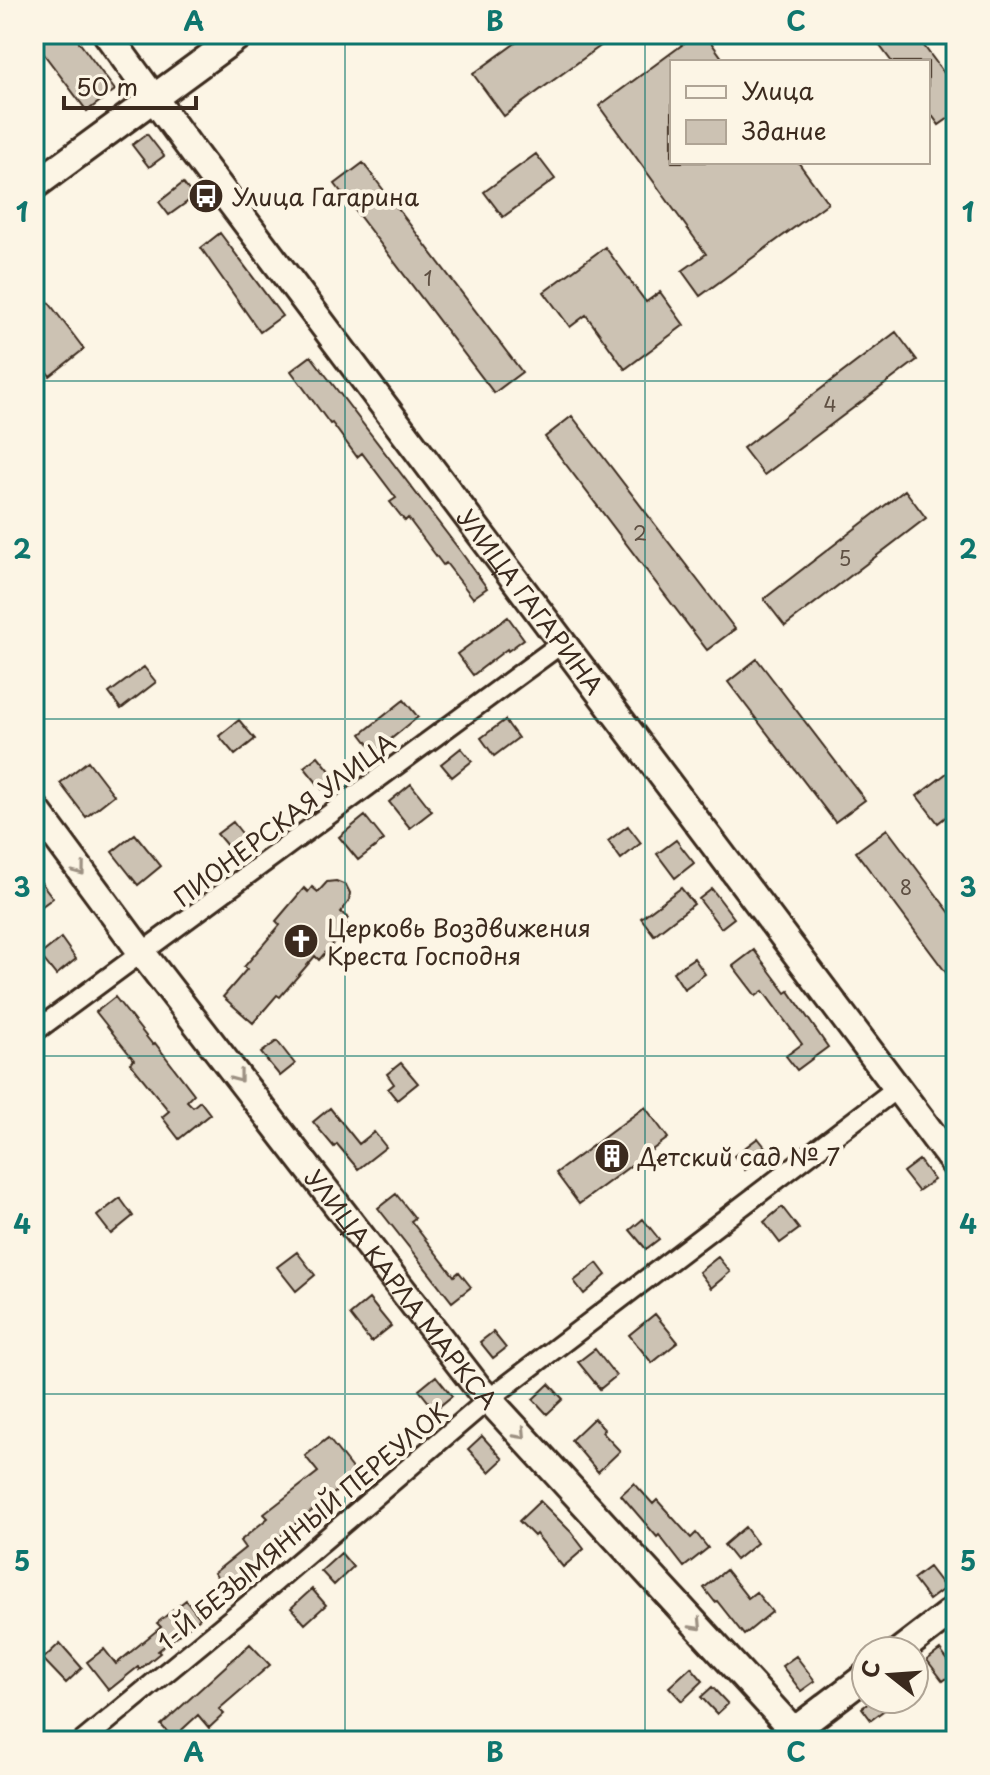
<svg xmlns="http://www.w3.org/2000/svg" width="990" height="1775" font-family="'Playpen Sans',sans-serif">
<rect width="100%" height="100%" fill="#fcf5e5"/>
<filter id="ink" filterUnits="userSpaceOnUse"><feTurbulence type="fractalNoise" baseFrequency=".0125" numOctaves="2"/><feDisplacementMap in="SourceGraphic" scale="16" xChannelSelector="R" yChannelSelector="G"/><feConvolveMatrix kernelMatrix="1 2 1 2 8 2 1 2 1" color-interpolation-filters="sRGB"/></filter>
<g filter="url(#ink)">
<path fill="#ccc2b3" stroke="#3b2a1e" stroke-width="2" d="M34,34H73L115,90L87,111L34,41Z
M528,34H617L504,116L473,74Z
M697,34H705L725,62H672V162H798L828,203L700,296L682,271L706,254L599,106Z
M871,34H915L956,89V113L939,125L928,110V62H892Z
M147,134L164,156L149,167L132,145Z
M536,154L555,179L503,217L484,192Z
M363,163L522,372L494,393L335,184Z
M183,183L194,197L169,215L159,202Z
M220,233L282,316L260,332L201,248Z
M605,247L646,302L660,292L684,325L625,369L586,315L570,327L544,292Z
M34,283L84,349L50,376L34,355Z
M896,332L917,360L764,475L743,448Z
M311,356L461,552L487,588L473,598L446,563L443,565L408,518L405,521L390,502L396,498L362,453L357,457L332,423L330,424L291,371Z
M572,416L735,629L707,650L545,437Z
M905,490L926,518L785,626L764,599Z
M508,617L524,639L508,651L507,649L473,675L457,654Z
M757,659L865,800L835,822L728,682Z
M144,667L156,682L121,709L109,693Z
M404,700L418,717L375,752L361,734Z
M239,720L255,739L235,755L219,736Z
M505,720L518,738L494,756L481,738Z
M461,748L472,761L452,777L441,764Z
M318,756L336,778L322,789L304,767Z
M88,761L114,795L86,817L60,783Z
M956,766V809L938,823L917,796Z
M411,784L432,811L410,828L389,802Z
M365,816L384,840L358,860L339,837Z
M233,822L248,841L233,853L217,834Z
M628,826L641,843L621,859L608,841Z
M887,829L956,921V986L856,852Z
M135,834L161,866L138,885L112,852Z
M676,840L694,863L675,878L657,854Z
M34,873L53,898L34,912Z
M336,881L346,885L350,893L349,901L341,912L348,918L344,922L348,926L319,960L315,956L280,997L277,995L253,1023L223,997L247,969L244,967L280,925L276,921L304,888L308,892L312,887L318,892L327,882Z
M681,888L694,904L654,935L641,918Z
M712,889L734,918L721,928L699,899Z
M61,938L76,959L56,975L40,955Z
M754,950L786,993L789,991L828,1047L797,1070L786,1056L802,1044L763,991L756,996L733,966Z
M694,958L705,974L684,989L673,972Z
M115,997L153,1045L155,1043L194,1094L187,1101L193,1107L200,1101L210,1114L179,1139L162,1117L169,1111L130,1063L134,1060L96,1012Z
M277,1041L295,1064L280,1076L261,1053Z
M401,1063L418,1083L397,1100L388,1089L394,1084L387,1074Z
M645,1107L668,1138L579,1204L556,1173Z
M330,1108L359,1144L374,1132L386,1147L358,1169L337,1144L334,1147L313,1122Z
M758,1138L769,1152L745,1170L734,1156Z
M919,1160L934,1180L918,1191L903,1172Z
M396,1194L415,1218L411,1221L454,1276L459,1272L471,1287L452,1302L378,1208Z
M120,1198L133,1216L111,1234L97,1216Z
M782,1207L799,1229L780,1243L764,1222Z
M643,1219L659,1239L646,1249L630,1230Z
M297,1252L315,1275L296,1291L277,1267Z
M718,1257L730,1272L711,1288L699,1272Z
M597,1263L606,1275L584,1294L574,1281Z
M369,1299L391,1326L371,1342L350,1315Z
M655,1314L678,1342L652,1363L629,1335Z
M493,1332L506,1348L493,1358L480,1342Z
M595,1349L616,1376L600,1389L578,1362Z
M436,1376L452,1396L435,1410L419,1390Z
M549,1384L563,1399L547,1414L533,1399Z
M594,1418L604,1429L602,1432L620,1451L598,1472L571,1440Z
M482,1436L503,1459L489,1472L468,1449Z
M328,1438L357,1475L269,1545L275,1552L241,1580L243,1583L230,1593L214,1573L245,1548L240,1541L268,1518L264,1514L318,1472L305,1456Z
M634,1483L653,1504L657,1500L691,1538L696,1533L708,1548L684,1567L659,1535L657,1537L621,1495Z
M540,1501L571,1532L584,1549L563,1567L536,1534L534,1536L519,1521Z
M745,1527L757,1543L736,1560L724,1545Z
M341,1553L353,1567L334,1585L321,1571Z
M929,1567L945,1588L929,1600L913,1579Z
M726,1570L748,1598L756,1592L772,1612L744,1635L717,1601L715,1602L704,1588Z
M312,1589L326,1605L305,1624L291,1608Z
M186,1600L200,1618L158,1651L160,1653L139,1670L138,1667L109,1690L87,1662L104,1649L116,1664L161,1627L157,1623Z
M60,1643L82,1668L66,1683L43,1659Z
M250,1644L270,1665L219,1709L224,1714L209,1728L198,1715L173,1738L161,1725Z
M940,1650L956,1671L943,1681L927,1660Z
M796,1656L815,1681L801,1691L782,1666Z
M691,1667L703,1681L682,1701L669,1687Z
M712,1687L728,1704L717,1714L701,1697Z
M874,1699H899L871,1720L862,1708Z"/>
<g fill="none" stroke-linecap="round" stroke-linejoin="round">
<defs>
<path id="street" d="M34,1032L562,643
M83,1741L248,1605L489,1399L897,1088"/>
<g id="secondary">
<path id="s1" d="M107,34L193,152L956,1166"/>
<path d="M34,186L241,34"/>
<path id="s2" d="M34,807L142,953L479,1389L803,1741"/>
<path d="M900,1651L956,1608"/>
<path d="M794,1731L866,1676"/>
</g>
</defs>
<use href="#street" stroke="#3b2a1e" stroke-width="24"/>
<use href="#secondary" stroke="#3b2a1e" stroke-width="32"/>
<use href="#street" stroke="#fcf5e5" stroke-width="18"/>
<use href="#secondary" stroke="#fcf5e5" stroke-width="26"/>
</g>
<defs><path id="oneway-chevron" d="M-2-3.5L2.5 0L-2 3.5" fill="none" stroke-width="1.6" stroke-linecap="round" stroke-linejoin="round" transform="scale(2)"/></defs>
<g stroke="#9c9082">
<use href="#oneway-chevron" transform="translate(80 870) rotate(53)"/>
<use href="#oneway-chevron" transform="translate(238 1077) rotate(52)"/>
<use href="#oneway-chevron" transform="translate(521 1434) rotate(47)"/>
<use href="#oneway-chevron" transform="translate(697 1625) rotate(47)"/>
</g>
</g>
<path fill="none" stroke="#0f766e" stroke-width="2" stroke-opacity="0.55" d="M345,34V1741M645,34V1741M34,381H956M34,719H956M34,1056H956M34,1394H956"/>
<defs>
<symbol id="bus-disc" viewBox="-11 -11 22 22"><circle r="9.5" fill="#3b2a1e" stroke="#fcf5e5"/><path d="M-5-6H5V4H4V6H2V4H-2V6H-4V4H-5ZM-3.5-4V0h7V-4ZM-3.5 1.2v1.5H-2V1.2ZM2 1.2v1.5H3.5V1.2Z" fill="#fff"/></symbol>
<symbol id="church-disc" viewBox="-11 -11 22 22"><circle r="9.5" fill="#3b2a1e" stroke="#fcf5e5"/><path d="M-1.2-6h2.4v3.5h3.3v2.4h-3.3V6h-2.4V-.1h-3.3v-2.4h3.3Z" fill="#fff"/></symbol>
<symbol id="building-disc" viewBox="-11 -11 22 22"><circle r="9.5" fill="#3b2a1e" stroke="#fcf5e5"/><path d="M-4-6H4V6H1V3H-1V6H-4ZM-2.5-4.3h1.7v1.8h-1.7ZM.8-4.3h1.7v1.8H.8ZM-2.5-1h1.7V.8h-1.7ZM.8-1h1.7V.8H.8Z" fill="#fff"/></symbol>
</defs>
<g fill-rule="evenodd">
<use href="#bus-disc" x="186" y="176" width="40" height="40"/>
<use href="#church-disc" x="281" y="921" width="40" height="40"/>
<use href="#building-disc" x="592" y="1136" width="40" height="40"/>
</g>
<g text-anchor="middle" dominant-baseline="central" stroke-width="8" stroke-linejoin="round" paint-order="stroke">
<g font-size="20" fill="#5f5043">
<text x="428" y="278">1</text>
<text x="830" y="404">4</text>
<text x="640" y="533">2</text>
<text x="845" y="558">5</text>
<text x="906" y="887">8</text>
</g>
<g font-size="24" fill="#3b2a1e" stroke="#fcf5e5" text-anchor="start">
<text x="232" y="196">Улица Гагарина</text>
<text x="327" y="927">Церковь Воздвижения<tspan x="327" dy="28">Креста Господня</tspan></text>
<text x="638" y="1156">Детский сад № 7</text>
</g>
<g font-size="24" fill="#3b2a1e" stroke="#fcf5e5">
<text stroke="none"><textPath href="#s1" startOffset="708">УЛИЦА ГАГАРИНА</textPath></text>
<text transform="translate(284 819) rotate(-37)">ПИОНЕРСКАЯ УЛИЦА</text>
<text stroke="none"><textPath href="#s2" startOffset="606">УЛИЦА КАРЛА МАРКСА</textPath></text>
<text transform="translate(302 1526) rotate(-40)">1-Й БЕЗЫМЯННЫЙ ПЕРЕУЛОК</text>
</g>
</g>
<rect width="990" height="1775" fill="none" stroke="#fcf5e5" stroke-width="88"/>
<rect x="670" y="60" width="260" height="104" fill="#fcf5e5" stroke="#afa495" stroke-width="2"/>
<rect x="686" y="86" width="40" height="12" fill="#fcf5e5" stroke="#afa495" stroke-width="2"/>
<text x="742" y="100" font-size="24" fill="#3b2a1e">Улица</text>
<rect x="686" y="120" width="40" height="24" fill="#ccc2b3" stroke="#afa495" stroke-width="2"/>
<text x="742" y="140" font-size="24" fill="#3b2a1e">Здание</text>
<g transform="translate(890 1675) rotate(287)"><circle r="38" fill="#fcf5e5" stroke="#afa495" stroke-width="2"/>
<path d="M0-6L14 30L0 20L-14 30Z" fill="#3b2a1e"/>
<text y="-12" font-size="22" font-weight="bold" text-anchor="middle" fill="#3b2a1e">С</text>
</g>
<path d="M64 96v12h132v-12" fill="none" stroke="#3b2a1e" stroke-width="4"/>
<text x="76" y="96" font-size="24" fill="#3b2a1e" stroke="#fcf5e5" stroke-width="6" paint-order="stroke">50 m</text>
<rect x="44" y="44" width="902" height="1687" fill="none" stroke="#0f766e" stroke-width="3"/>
<g font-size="26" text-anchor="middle" font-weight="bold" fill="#0f766e">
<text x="194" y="31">A</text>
<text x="495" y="31">B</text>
<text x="796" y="31">C</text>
<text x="22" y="222">1</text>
<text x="968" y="222">1</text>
<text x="22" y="559">2</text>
<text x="968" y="559">2</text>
<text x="22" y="897">3</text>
<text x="968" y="897">3</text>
<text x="22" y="1234">4</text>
<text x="968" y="1234">4</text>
<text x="22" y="1571">5</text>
<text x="968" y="1571">5</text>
<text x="194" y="1762">A</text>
<text x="495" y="1762">B</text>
<text x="796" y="1762">C</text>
</g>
</svg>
